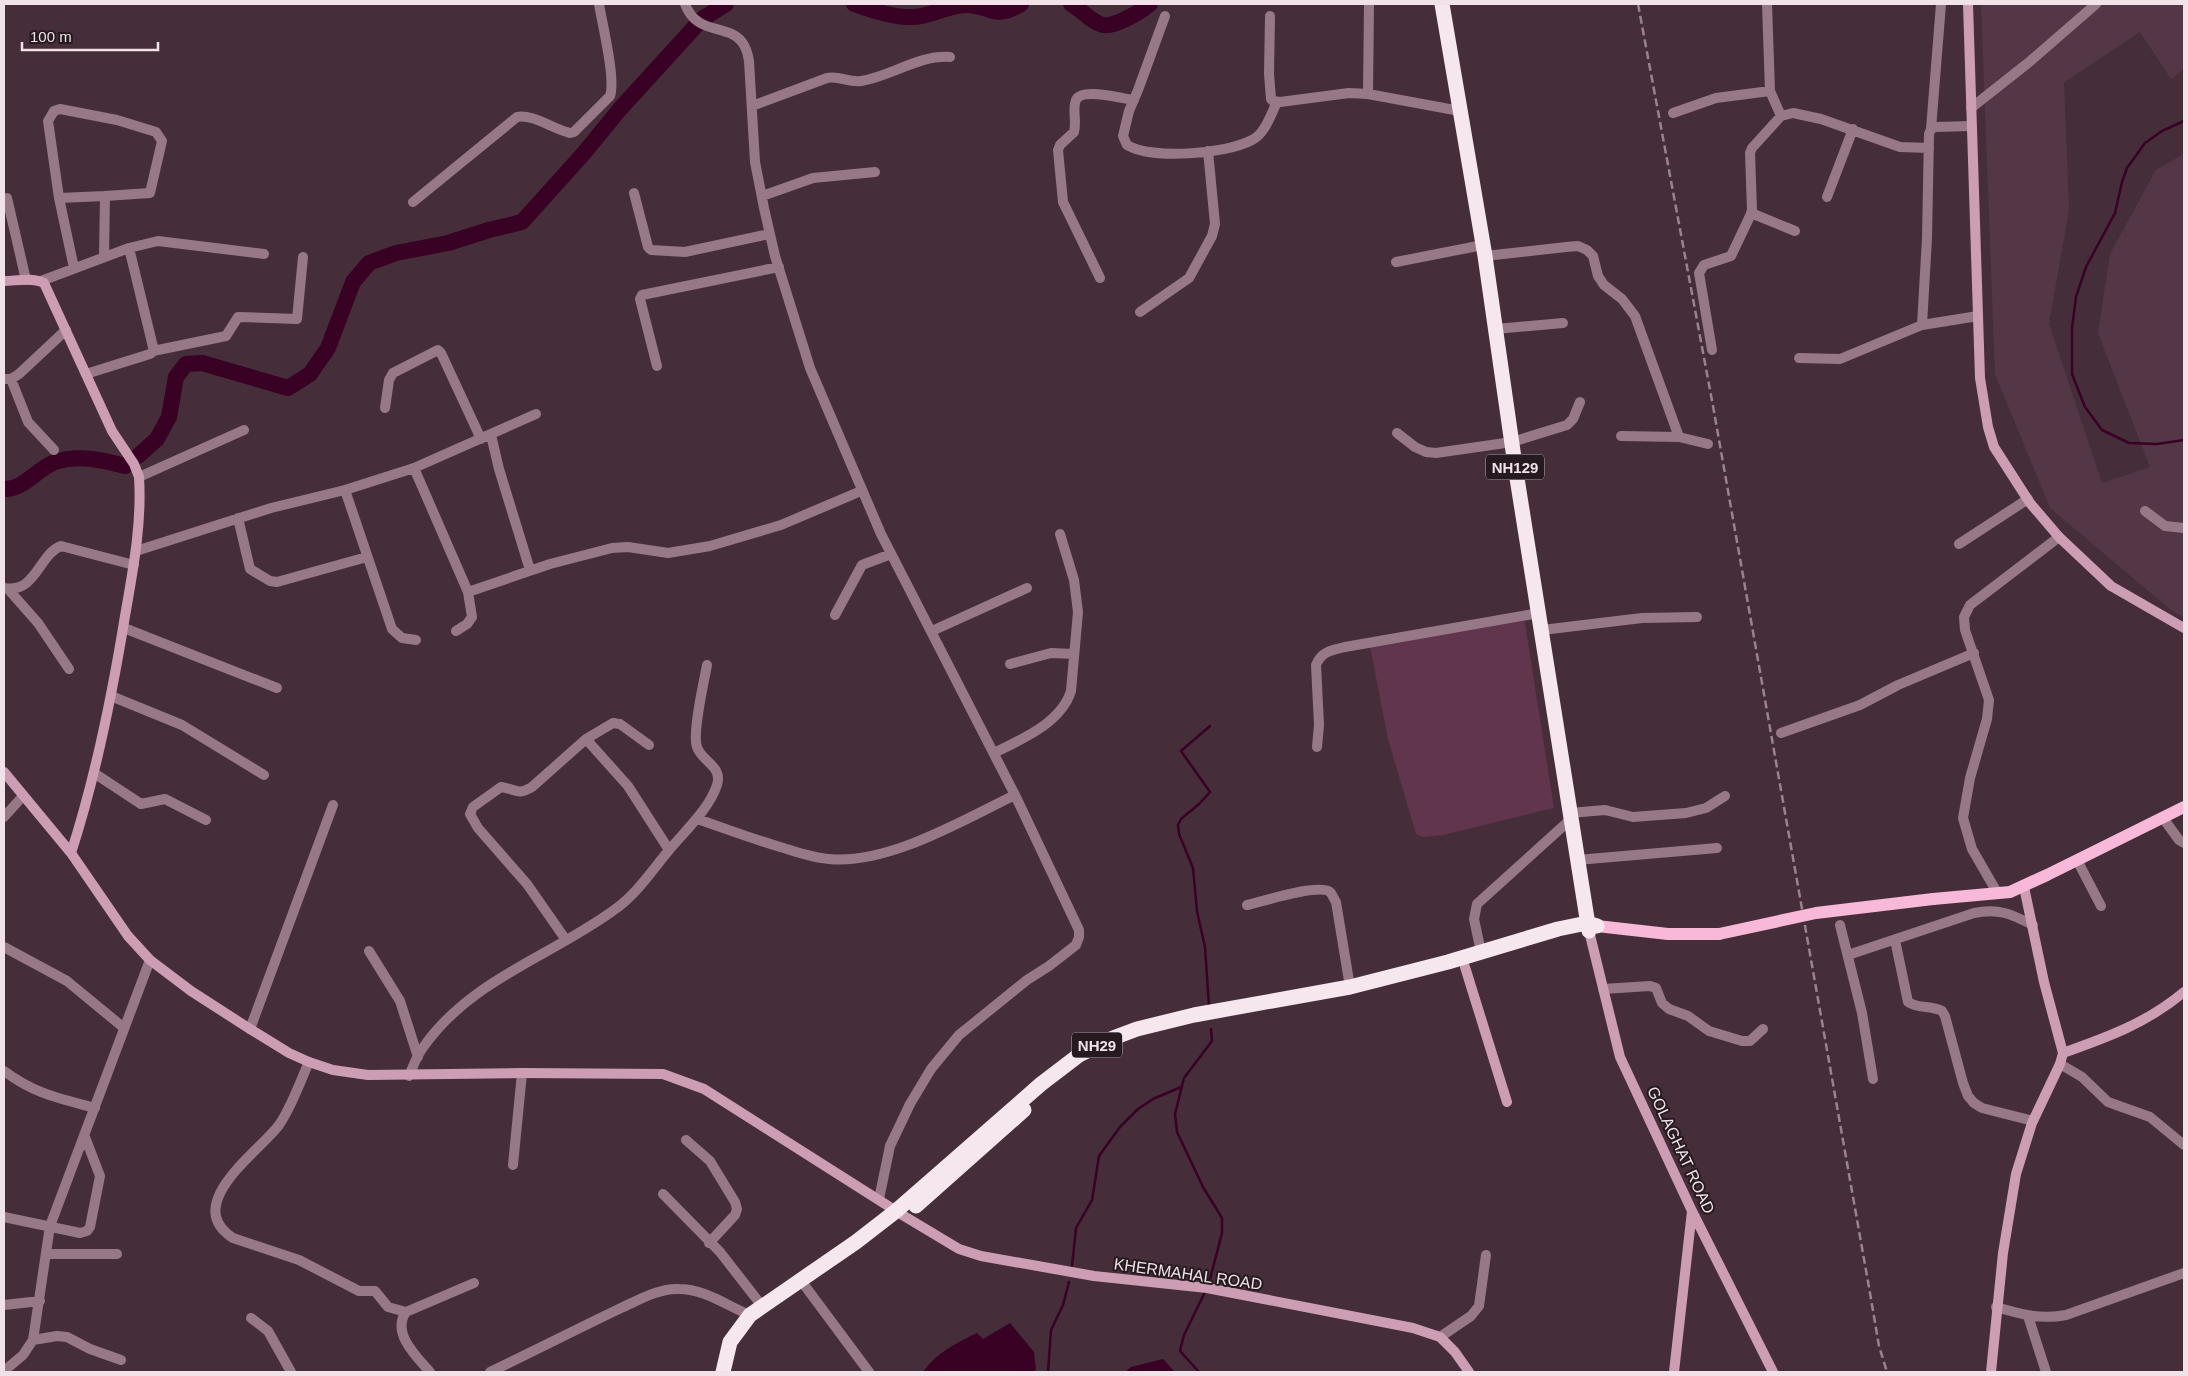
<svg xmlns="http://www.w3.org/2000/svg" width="2188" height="1376" font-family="Helvetica,sans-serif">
<rect width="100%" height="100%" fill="#452e3a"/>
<path fill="#543746" d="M1981,4H2184V69L2171,79L2140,32L2064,82L2069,209L2049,324L2102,483L2150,467L2098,333L2110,254L2156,170L2184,154V617L2171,610L2050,508L1995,374Z"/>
<path fill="#61354c" d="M1524,617L1554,808L1443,835L1423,837L1416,834L1388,739L1370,646Z"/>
<path fill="#390124" d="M1010,1323L1034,1352L1036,1370L1032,1372H923C936,1353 956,1343 977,1333L983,1339Z
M1163,1359L1175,1372H1125L1131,1367Z"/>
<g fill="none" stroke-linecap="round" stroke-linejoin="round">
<path stroke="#390124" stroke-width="2.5" d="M2184,121L2162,131L2145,143L2127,168L2122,182L2115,213L2086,267L2076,297L2072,328V374L2085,407L2102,430L2129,443L2157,444L2184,440
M1209,1006L1205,947L1197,911L1193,868L1179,834L1178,825L1181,819L1199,804L1210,792L1181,751L1210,726
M1072,1266L1076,1228L1092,1200L1099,1156L1120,1127L1138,1109L1153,1099L1181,1087
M1208,1287L1222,1233V1218L1203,1187L1177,1132L1175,1114L1184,1078L1212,1041L1211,1029
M1048,1372L1051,1330L1063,1305L1069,1282
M1199,1372L1180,1351L1184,1335L1205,1292"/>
<path stroke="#390124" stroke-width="16" d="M854,4C872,10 894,18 914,17C931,16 949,5 966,5C992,5 992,21 1021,4
M1071,4C1081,9 1089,20 1100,24C1111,30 1140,12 1150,4
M138,456L157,439L169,417L176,377L186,364L202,363L288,388L310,374L328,348L353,282L369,263L396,253L448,243L489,230L522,222L584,153L620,109L702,19L726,4
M4,489C24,490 36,469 55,462C78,454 102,460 125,466"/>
<path stroke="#977887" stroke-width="10" d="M685,4C697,36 727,23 742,42C746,47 748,55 749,61L755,162L764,208L775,256L810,368L881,534L1015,795L1079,930V937L1076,945L1049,966L1027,980L959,1035L931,1069L910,1104L890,1146L879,1199
M1767,4L1770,91L1781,116
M1165,16L1138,90L1129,111L1123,136L1127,145C1152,160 1226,154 1252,140C1265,134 1271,114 1277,102
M1270,16L1269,74L1271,99L1273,101L1280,102L1349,93L1368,94L1460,111
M1368,94L1369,4
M752,106L827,78C839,75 849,83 861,81C892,76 918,55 950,57
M1971,108L2028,63L2096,4
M1673,113L1716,98L1770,91
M1931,129L1941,4
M634,193L648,247L651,250L685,252L769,234
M762,196L813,178L875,172
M1827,197L1853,129
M7,198L26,280
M59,198L105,196
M413,202L517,117C531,113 555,130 570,133L574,132L610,96C616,79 602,23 599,4
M1751,213L1795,231
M1485,256L1566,247L1578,246L1587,250L1593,256L1598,276L1604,285L1622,299L1635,316L1679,437
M1396,262L1483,245
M74,268L59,198L48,121L54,111L60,109L117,120L156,132L162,141L150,193L105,196L104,256
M1100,278L1063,202L1058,150L1060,145L1074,132C1077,122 1072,109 1076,100C1082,87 1123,99 1134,100
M41,281L129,248L158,241L264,254
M1140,312L1189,278L1212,236L1215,224L1208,151
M1922,325L1927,238L1929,134L1931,129L1935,127L1971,126
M1495,329L1563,323
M1712,350L1699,273L1704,265L1731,256L1750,216L1752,210L1750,153L1752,148L1781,116L1793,113L1821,119L1900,147L1929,148
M153,351L226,336L238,317L297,319L303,257
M1799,358L1840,359L1922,325L1978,316
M657,366L640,299L642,295L779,267
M86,374L150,354L154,351L129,248
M4,379H11L19,374L66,330
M11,379L28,422L54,450
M385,408L389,380L393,373L438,350L441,353L481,439
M1397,433L1415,447L1426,452L1436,453L1512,442L1567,425L1573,419L1580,402
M491,435L499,469L530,570
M1621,436L1679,437L1708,444
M414,468L468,592L472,617L467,624L456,631
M139,477L244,430
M345,490L414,468L536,414
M2145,511L2165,526L2184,528
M238,518L250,569L270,581L277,582L367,557
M1959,544L2028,499
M136,551L271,508L345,490L392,629L402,638L416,640
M4,588C36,594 39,554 61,546L134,565
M8,589L38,623L69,669
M468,592L550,564L612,548L628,547L668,553L710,546L781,525L861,491
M835,615L862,565L891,554
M124,628L277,688
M1542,630L1642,618L1697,617
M932,631L1027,588
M1010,664L1051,653L1074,654
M111,696L182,725L264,775
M1781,733L1860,705L1898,685L1974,653
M586,739L628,786L669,850
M1317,747L1319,725L1316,665C1321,652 1331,650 1345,647L1539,613
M994,753C1022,739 1061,723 1071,691L1078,612L1074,580L1060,534
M94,773L141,804L165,799L206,820
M1570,813L1605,810L1633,817L1686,813L1706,808L1725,796
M4,817L23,796
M2163,818L2179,840L2184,843
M697,819C724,828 750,838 777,846C794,851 811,858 829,859C888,865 963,820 1015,795
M1577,860L1717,848
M2077,860L2101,906
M1998,894L1972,849L1963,818L1970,778L1987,719L1989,700L1965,630L1964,617L1970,605L2059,537
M1247,905C1262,902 1318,883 1330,892C1332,894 1334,899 1336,902L1350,987
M1840,925L1862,1013L1873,1079
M566,940L527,884L478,828L470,814L473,807L501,787C516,789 517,796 532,787L586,739L613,723L620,724L649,745
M1895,940L1908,1002C1918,1009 1931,1005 1942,1011L1945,1016L1963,1083L1968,1096L1974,1103L1982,1108L2033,1121
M4,947L67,981L124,1028
M369,951L400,1001L418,1057
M1481,952L1474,919L1477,904L1571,819
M1848,955L1974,913C1999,908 2011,914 2033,925
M1603,989L1650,986L1656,988L1662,1003L1669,1009L1688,1016L1709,1031L1742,1041H1750L1763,1029
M250,1029L333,805
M309,1062C300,1082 292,1106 279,1125C259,1152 181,1204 233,1238L299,1260L359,1291H375L388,1307L406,1312
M2060,1064L2082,1077L2108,1102L2150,1117L2184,1145
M4,1071C35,1094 58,1098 95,1108
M409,1076C413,1067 416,1057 422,1049C469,980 550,957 614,910C638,893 652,870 670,849C686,830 709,809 717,785C723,766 702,762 697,747C692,734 704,681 707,665
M686,1140L710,1161L735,1202L737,1209L735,1215L709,1243
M513,1165L522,1073
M663,1194L720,1252L762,1306
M4,1217L80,1233L87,1231L90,1227L100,1176L85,1137
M46,1254H117
M805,1286L869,1372
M4,1305L40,1301
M1996,1307C2020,1314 2041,1320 2066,1315L2184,1273
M2028,1316L2046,1372
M251,1318L268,1331L291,1372
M1440,1337L1471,1316L1479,1306L1486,1255
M33,1340L57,1336L67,1337L90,1349L121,1360
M4,1371L23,1355L33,1340L50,1226L150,960
M430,1372C417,1357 391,1333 406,1312L474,1283
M490,1372C534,1351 577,1329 621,1308C639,1300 659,1288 679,1289C705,1289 727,1306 750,1315"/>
<path stroke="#cd9db4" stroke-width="10" d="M1968,4L1980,378L1988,427L1994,447L2030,503L2059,537L2111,586L2184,628
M4,281C16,281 33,277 44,283L112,431L134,464L139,477C142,524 133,570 125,616C112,696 96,776 71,853
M4,772L71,853L128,936L150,960L191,991L250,1029L289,1053L309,1062L333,1070L368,1075L522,1073L663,1074L704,1089L904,1216L959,1249L981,1256L1094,1276L1207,1288L1413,1328L1440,1337L1455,1352L1469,1372
M1589,931L1620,1057L1692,1211L1773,1372
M1465,967L1507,1102
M2063,1053C2108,1037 2147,1023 2184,992
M1674,1372L1692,1211
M1991,1372L2003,1253L2016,1174L2032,1123L2060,1064L2063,1053L2044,982L2024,887"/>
<path stroke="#f7b9d7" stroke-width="12" d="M1933,899L2010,892L2047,875L2184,807
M1597,926L1668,934H1719"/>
<path stroke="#f6e7ee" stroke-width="15" d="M1442,4L1485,256L1516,472L1589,931
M916,1206L1024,1110
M723,1372L730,1342L750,1315L856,1242L896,1211L1041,1084L1079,1055L1113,1038L1137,1029L1194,1015L1350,987L1448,962L1558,929L1587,923L1597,926"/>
<path stroke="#97848d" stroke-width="2.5" stroke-dasharray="8 4" stroke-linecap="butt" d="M1638,4L1713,406L1870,1293L1879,1346L1887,1372"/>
<path stroke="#f7b9d7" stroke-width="12" d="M1719,934L1816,913L1933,899"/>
</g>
<g text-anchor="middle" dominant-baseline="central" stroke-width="4" stroke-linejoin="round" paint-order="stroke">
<g fill="#251a1f" stroke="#b4a5ac" stroke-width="1">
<rect x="1486" y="454.5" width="58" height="25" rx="4"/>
<rect x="1072" y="1032.5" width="50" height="25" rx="4"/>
</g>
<g font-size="15" font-weight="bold" fill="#f1e1e8">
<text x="1515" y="467">NH129</text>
<text x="1097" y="1045">NH29</text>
</g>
<g font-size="16" fill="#f1e1e8" stroke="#251a1f">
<text transform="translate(1681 1150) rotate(65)">GOLAGHAT ROAD</text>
<text transform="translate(1188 1274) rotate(8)">KHERMAHAL ROAD</text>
</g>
</g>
<rect width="2188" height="1376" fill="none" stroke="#f1e1e8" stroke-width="10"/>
<path d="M22 42v8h136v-8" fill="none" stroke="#f1e1e8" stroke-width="2.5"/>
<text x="30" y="42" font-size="15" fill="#f1e1e8" stroke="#251a1f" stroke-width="4" paint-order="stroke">100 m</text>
</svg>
